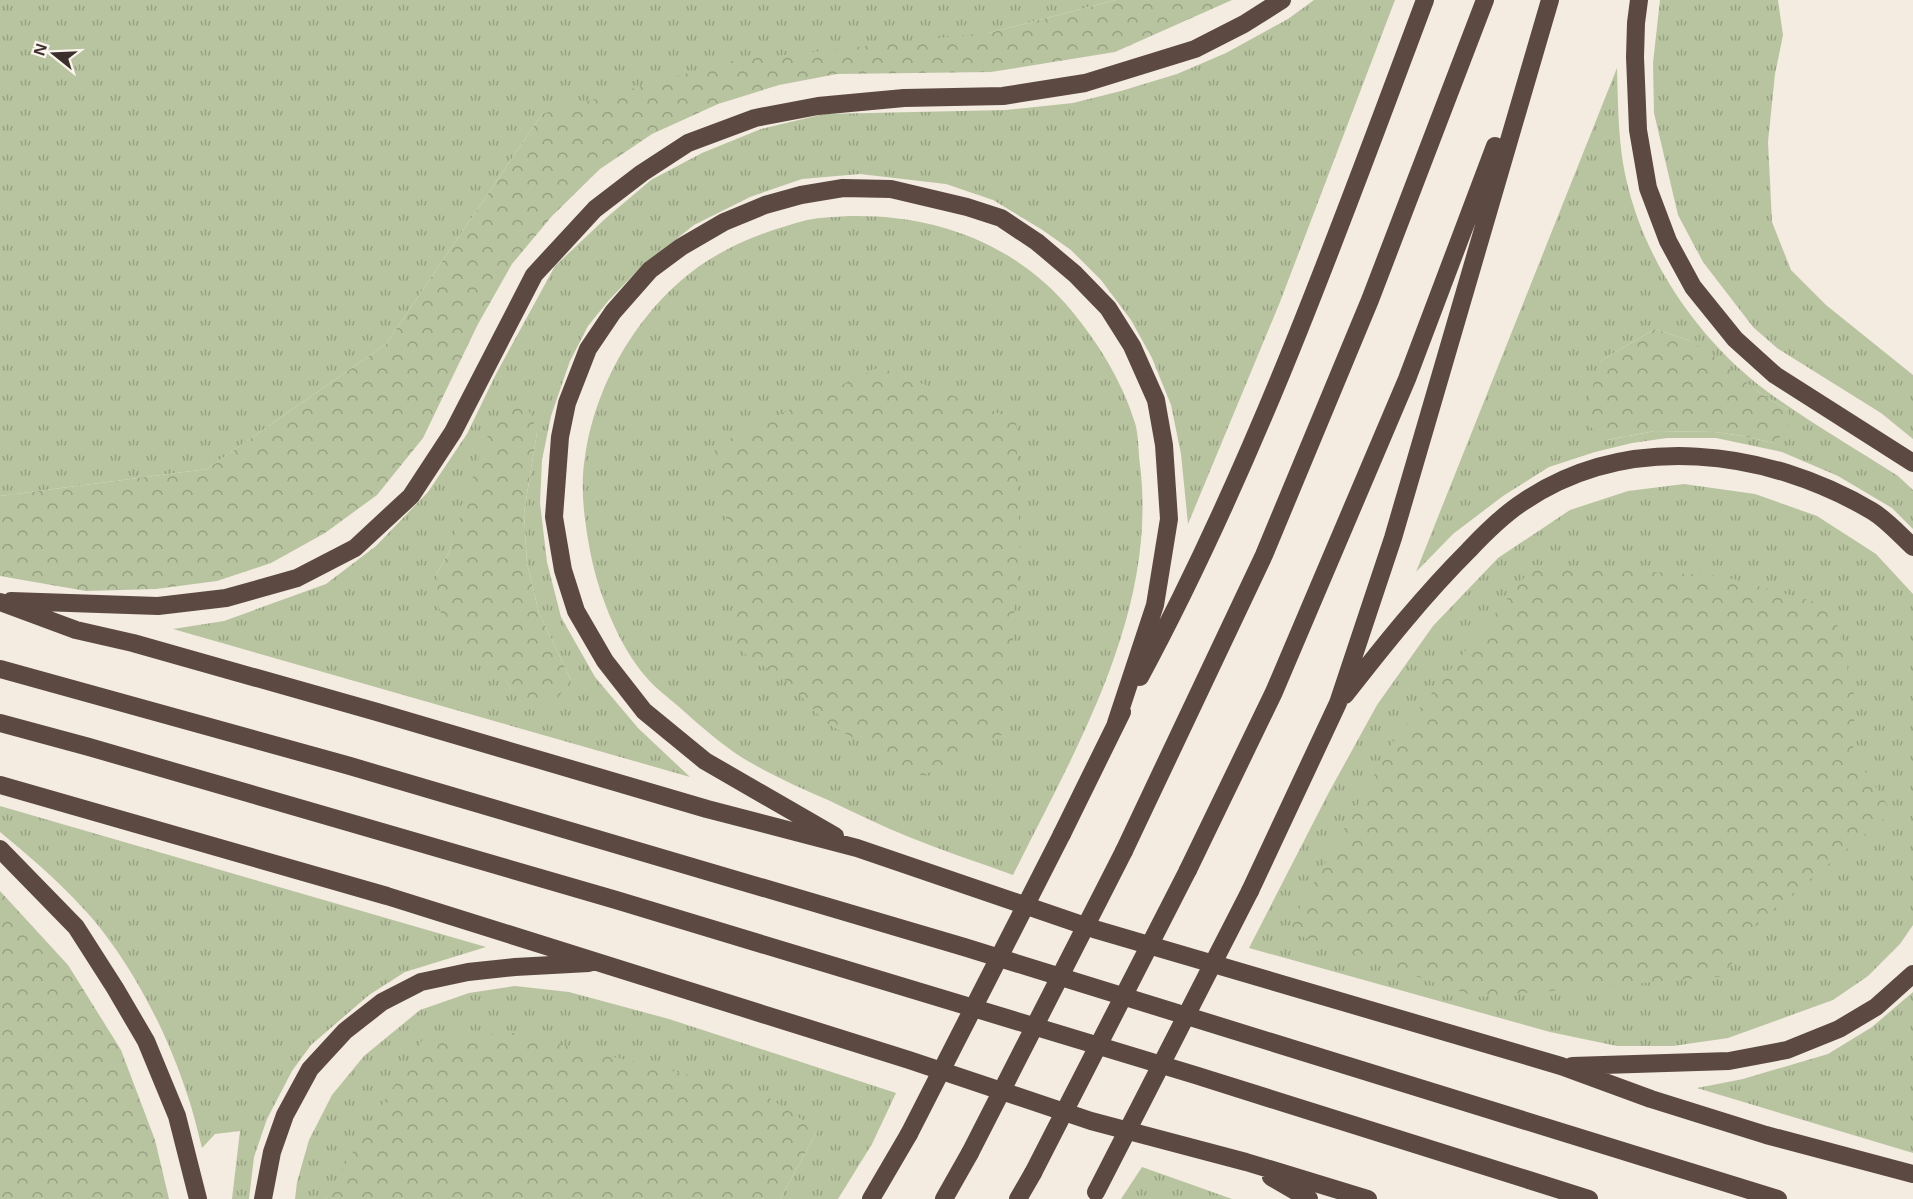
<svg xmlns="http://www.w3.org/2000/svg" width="1913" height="1199" font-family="Arial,sans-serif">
<defs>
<pattern id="grass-tufts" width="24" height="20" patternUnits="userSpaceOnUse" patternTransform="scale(1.5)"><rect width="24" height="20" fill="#b8c4a0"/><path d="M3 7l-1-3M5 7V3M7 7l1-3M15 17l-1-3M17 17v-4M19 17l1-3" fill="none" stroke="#97a083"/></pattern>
<pattern id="forest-crowns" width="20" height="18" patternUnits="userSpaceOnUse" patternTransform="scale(1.5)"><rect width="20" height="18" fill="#b8c4a0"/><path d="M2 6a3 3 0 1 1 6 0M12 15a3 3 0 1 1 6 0" fill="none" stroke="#97a083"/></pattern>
</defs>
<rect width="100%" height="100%" fill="#f4ebe1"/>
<path fill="url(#grass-tufts)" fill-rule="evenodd" d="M0,0H1116L993,32L542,114L386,344L207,469L0,496Z
M1314,0H1395L1280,302L1188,524L1181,454L1171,405L1152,358L1131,320L1101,280L1071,250L1041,229L993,200L946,184L860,174L802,179L750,197L694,225L641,267L609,300L588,326L570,361L551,416L542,460L540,503L547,562L561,617L595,677L638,728L690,777L173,629L224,621L326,584L376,546L428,492L467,434L496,374L555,266L606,218L651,180L702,153L761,129L824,114L1006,110L1073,103L1121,91L1177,74L1226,53L1288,19ZM537,432L524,513L527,563L539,613L571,680L511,689L436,575L449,552L464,508Z
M1660,0H1778L1783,35L1775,74L1768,142L1772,222L1791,270L1826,305L1913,375V439L1881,413L1777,348L1753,327L1703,262L1678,215L1654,113L1653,63Z
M1617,68C1618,100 1618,132 1623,163C1638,254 1698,342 1772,395C1813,424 1856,449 1898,476L1913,490V529L1892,508L1838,476L1782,452L1716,438H1667L1632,443L1595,452L1549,467L1503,496L1453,534L1416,572ZM1655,329L1688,340L1759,392L1788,410L1773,443L1749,437L1715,432L1655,431L1608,440L1600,361Z
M849,216C935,214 1015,243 1071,310C1098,343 1121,379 1134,420C1139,433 1138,450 1140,465C1158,613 1076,748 1013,875C978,862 943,851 909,837C882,826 855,813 828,800C796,786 764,772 735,753C715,739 696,722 678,706C668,697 656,689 647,678C618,646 596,588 589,545C584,517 580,486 585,457C597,373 652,287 728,249C753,236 781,227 807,220C821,217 835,217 849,216Z
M1684,484L1755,494L1817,516L1876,554L1913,594V925L1900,944L1868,976L1833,1000L1728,1038L1673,1046H1617L1550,1032L1249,948L1328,794L1377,705L1433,626L1498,558L1570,510L1628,491Z
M0,806L486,947L405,972L369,995L311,1045L292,1071L267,1119L254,1157L249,1199H232L240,1131L215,1134L202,1148C197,1129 193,1110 186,1091C166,1029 126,953 81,906C56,879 28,855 0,832Z
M515,986L569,992L669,1019L896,1093L872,1144L838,1199H780L818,1130L325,1197L327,1199H295L297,1182L309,1140L332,1095L364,1056L420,1010L469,993Z
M1913,992V1153L1697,1088L1743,1079L1828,1054L1872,1027Z
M1142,1167L1232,1199H1121Z"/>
<path fill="url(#forest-crowns)" d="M1116,0H1232L1115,52L991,72L837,74L779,85L718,104L652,134L600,169L552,216L512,264L478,324L423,438L377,495L325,533L271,563L217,581L156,589L86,591L0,576V496L207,469L386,344L542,114L731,61L993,32Z
M1655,329L1688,340L1707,351L1759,392L1788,410L1791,419L1784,433L1773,443L1749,437L1715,432L1655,431L1607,440L1583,421L1600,361Z
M879,367L1016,420L1020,551L1003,734L923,776L826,723L789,683L732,645L736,578L714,446Z
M527,406L537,432L524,513L527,563L539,613L571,680L556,700L533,703L511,689L497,669L473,661L457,645L439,608L436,575L449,552L483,445L503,408Z
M1534,565L1722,576L1833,607L1855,699L1853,753L1892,812L1746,932L1726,976L1476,997L1287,931L1392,743Z
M0,891L68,965L121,1050L155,1140L169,1199H0Z
M514,1033L760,1092L818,1130L780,1199H327L325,1197L423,1039Z"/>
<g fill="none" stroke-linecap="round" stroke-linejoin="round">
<path stroke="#5c4a42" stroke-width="18" d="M1639,0L1636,23L1635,57L1638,130L1648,188L1668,241L1693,287L1735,339L1775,375L1913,463
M11,601L158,606L226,598L297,578L355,548L411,496L453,432L534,275L595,209L642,173L688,143L755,118L818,106L904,98L1003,96L1085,83L1195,49L1244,24L1282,0
M0,602L76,630L133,643L377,712L707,809L857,848L1094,929L1561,1066L1651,1099L1766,1135L1913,1174
M0,669L350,766L964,947L1778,1199
M1140,677C1255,463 1340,227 1425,0
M1345,695C1384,645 1424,595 1469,550C1485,533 1503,515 1523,502C1628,431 1767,449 1872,511C1887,520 1900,535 1913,547
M0,723L89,747L616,900L1195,1075L1589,1199
M0,785L387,896L909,1060L1091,1121L1246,1162L1368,1199
M1062,834L1122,712
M835,836L705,761L644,711L605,661L576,611L563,570L554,517L560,437L567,403L588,349L613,312L650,270L681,247L724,222L765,205L801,195L843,188L891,189L967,207L1001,218L1037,242L1075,274L1108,308L1132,346L1156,400L1164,445L1169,519L1155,605L1116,723
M0,849L76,927L115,988L146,1041L177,1116L198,1199
M1124,851L1264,555L1370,300L1485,0
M1188,870L1274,692L1407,379L1495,146
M1250,891L1338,703L1393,538L1550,0
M1572,1066L1729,1061L1787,1050L1839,1029L1876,1007L1913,974
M1271,1177L1309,1199
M263,1199L272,1152L285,1115L310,1069L345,1031L382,1002L421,982L468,972L515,967L589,963
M871,1199L909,1134
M944,1199L970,1153
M1018,1199L1033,1173"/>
<path stroke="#5c4a42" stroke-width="18" d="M909,1134L1062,834
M970,1153L1124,851
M1033,1173L1188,870
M1096,1192L1250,891"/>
</g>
<g transform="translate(54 54) rotate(288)" stroke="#fbf5ee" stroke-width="4.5" paint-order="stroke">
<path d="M0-4.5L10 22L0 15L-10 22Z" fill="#3b302b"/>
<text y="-9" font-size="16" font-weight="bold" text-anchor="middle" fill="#3b302b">N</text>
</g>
</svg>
